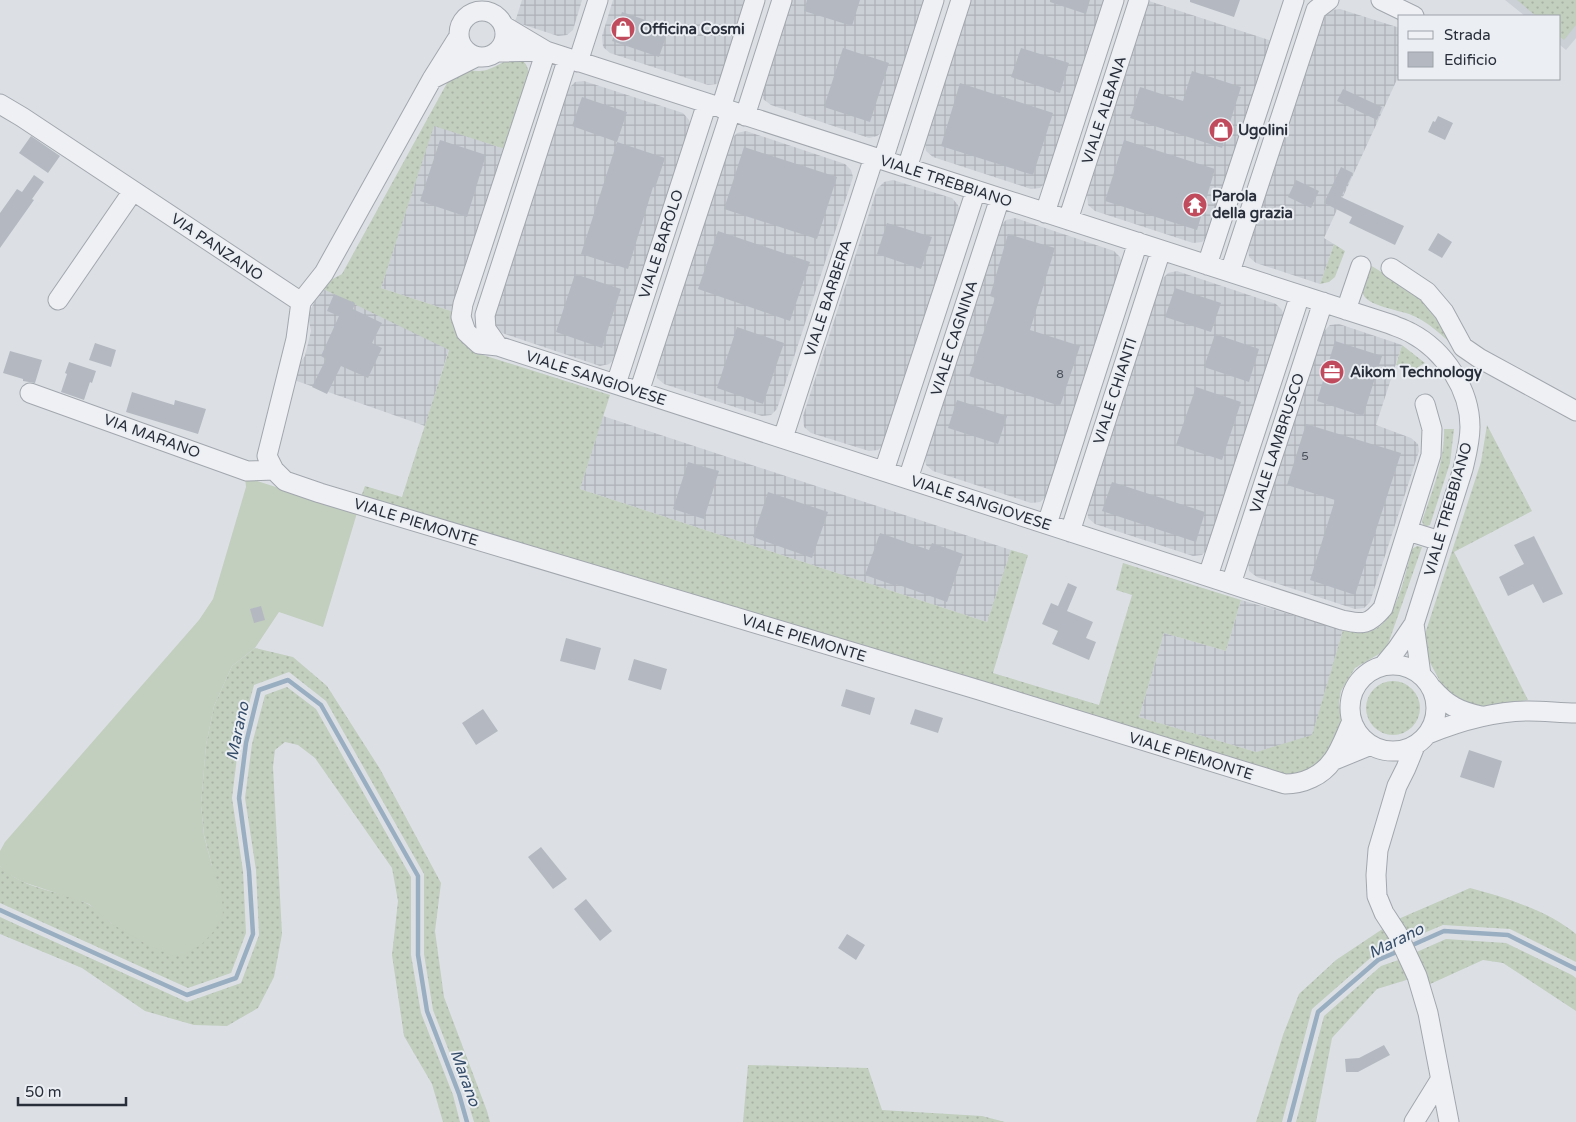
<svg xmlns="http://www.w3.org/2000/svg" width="1576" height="1122" font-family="'Varela Round',sans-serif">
<defs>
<pattern id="industrial-grid" width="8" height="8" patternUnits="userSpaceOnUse" patternTransform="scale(1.25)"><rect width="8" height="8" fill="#cbcfd6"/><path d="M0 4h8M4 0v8" fill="none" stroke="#aeb2b8"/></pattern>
<pattern id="grass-dots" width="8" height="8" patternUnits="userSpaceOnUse" patternTransform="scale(1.25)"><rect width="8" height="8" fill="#c2cebe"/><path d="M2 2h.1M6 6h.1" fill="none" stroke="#a7b1a4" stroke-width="1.8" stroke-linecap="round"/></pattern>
</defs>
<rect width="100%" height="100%" fill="#dce0e5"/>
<path fill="#cbcfd6" d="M1505,0H1576V38L1566,50L1560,45V16H1525Z"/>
<path fill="url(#industrial-grid)" d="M522,0H582L573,30L567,35L558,36L515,22Z
M613,0H748L723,78L717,84L708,85L610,53L603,47L602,36Z
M791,0H926L884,131L877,136L869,138L771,105L763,99L762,89Z
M971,0H1105L1046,182L1040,188L1031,189L933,157L926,151L925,140Z
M1149,1L1272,41L1208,236L1202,242L1193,243L1095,211L1088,205L1087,194Z
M1340,9L1400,28V73L1324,238L1334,244L1320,284L1256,263L1249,257L1248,246L1324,17L1331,10Z
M584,81L683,113L689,120L691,127L615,359L609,364L600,366L502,333L495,327L494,317L568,89L575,82Z
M434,125L505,149L451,311L381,288Z
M746,131L845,164L851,170L853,177L777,409L771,415L762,416L664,384L657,378L656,367L730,140L737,133Z
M893,180L952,198L958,205L960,212L884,444L878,450L869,451L811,433L804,427L803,416L877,189L884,182Z
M1015,218L1114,251L1120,257L1122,264L1046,497L1040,502L1031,503L933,471L926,465L925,454L999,227L1006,220Z
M1177,271L1276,304L1282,310L1284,317L1208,549L1202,555L1193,556L1095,524L1088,518L1087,507L1161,280L1168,273Z
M321,288L449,349L425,426L294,380L298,365L305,356L311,331L308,315Z
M1339,324L1402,345L1376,425L1411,438L1418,444L1419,451L1370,602L1364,608L1355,609L1257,577L1249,571L1248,560L1323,332L1330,325Z
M603,416L1011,550L987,622L580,489Z
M1241,600L1343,630L1312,736L1256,752L1139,717L1164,633L1226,651Z"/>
<path fill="url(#grass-dots)" d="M1517,0H1576V25L1564,40L1560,37V16H1536Z
M516,58C527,62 528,66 529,77L505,149L434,126L381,288L451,311C455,333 462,346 483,355L610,395L580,489L987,622L1011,550L1028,555L993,673L1099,705L1132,595L1116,590L1123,563L1241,600L1226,651L1164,633L1139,717L1256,752L1312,735L1343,630C1352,632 1362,634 1371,631C1397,623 1405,573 1412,549L1417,546L1422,547L1386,650L1355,668L1341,691L1339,703L1342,730L1330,752L1315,765L1302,773L1288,776L361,497L365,486L402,497L449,350L321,288L323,284L342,274L452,74L460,68C470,70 480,73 489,69C499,66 506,59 516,58Z
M1334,244L1345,251L1335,277L1329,282L1320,284Z
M1370,265L1424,298L1459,351C1444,337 1428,321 1409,314C1398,310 1368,306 1363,294C1360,286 1367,273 1370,265Z
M1402,345L1425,363L1413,370L1396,365Z
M1487,425L1532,511L1454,552L1528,700L1476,709L1446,693L1425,653L1424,637L1481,462Z
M1444,429H1454L1450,463L1430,525L1424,527L1422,521C1432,491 1445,461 1444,429Z
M255,648L293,657L327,686L380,769L441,883L435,931L444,997L487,1111L490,1122H474L465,1092L433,1010L424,954V874L326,701L289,672L254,685L239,741L232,798L243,871L246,933L231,973L188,988L0,903V866C23,890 60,890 88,904C97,909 105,917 112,924L212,866L204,835L201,805L206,745L214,706L232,666Z
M1366 708a27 27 0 1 1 54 0a27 27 0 1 1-54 0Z
M287,687L316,709L411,877V955L421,1013L453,1095L460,1122H443L432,1084L404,1036L392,955L398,901L392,868L315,758L298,745L285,742L275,750L273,767L282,934L274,977L258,1008L227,1026L194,1025L145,1011L82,968L0,934V917L187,1002L241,983L259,935L256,870L245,798L252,744L265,695Z
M1470,888C1505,897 1548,911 1576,934V962L1510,929L1443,925L1405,941L1396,920Z
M1387,926L1396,943L1375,954L1312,1009L1282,1122H1256L1283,1035L1299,994L1336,960Z
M1446,939L1506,943L1572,975L1576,978V1011L1503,963L1483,960L1428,985L1412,954Z
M1404,958L1413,978L1377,989L1332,1038L1316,1122H1296L1324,1016L1381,966Z
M748,1065L868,1068L882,1110L982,1116L1005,1122H743Z"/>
<path fill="#c2cebe" d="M245,477L357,513L323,627L279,612L255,648L232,666L214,706L206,745L201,805L204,836L212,866L222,896L223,915L214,931L202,944L183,956L170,955L144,943L112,924L89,904L23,882L6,873L0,866V851L5,842L199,620L213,599L246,487Z"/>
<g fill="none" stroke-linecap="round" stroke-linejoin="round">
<path stroke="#9aaec2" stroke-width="4.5" d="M0,910L187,995L236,978L253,934L249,871L239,798L246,743L259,690L288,680L321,705L418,876V955L427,1011L459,1094L467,1122
M1408,947L1444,931L1508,935L1576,969
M1289,1122L1318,1012L1378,960L1399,951"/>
</g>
<path fill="#b4b9c1" d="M807,0H860L852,26L804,11Z
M1050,0H1090L1086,14L1050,2Z
M1190,0H1240L1234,17L1190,2Z
M622,12L669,28L659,57L612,41Z
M843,48L889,63L870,122L824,107Z
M1021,48L1069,63L1060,93L1011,77Z
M1192,71L1241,87L1222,148L1130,118L1140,87L1183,101Z
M960,83L1053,113L1033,175L941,146Z
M1343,89L1382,107L1377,120L1337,101Z
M582,97L627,112L617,142L572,126Z
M1438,116L1453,123L1445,140L1428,132L1433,121L1435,122Z
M31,136L60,156L48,173L19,153Z
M440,140L486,155L467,217L420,201Z
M1124,140L1215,169L1197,230L1105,201Z
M617,142L665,158L655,188L653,187L628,269L581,254Z
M744,147L837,177L817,239L724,209Z
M1341,167L1353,173L1341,197L1404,226L1395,245L1349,223L1352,217L1324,203Z
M34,175L44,182L32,199L34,200L0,248V213L17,189L22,192Z
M1296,180L1319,191L1311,208L1288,197Z
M887,223L932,237L921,269L877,254Z
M718,231L810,262L790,321L698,289Z
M1438,233L1452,242L1442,258L1428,250Z
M1008,234L1055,248L1030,330L1080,346L1060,406L969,376L995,298L990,296Z
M575,274L621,289L602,348L556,332Z
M1175,288L1221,303L1211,332L1165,317Z
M334,294L355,303L353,309L382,323L372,343L382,348L368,378L341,366L327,394L312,387L326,359L321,356L339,316L327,311Z
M737,327L784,343L763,404L717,388Z
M1215,334L1259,349L1249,382L1204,367Z
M1335,341L1382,356L1363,416L1317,401Z
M95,343L116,350L111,367L89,360Z
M10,351L42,360L35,383L23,381V379L3,373Z
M69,362L96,371L92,383L90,382L84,400L61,392L67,374L65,373Z
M1196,387L1241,402L1222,460L1176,445Z
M132,392L174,405L175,400L206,409L198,434L126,412Z
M957,400L1007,416L998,444L948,428Z
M1306,424L1401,453L1355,595L1310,580L1335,500L1287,485Z
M688,462L719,471L704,519L673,509Z
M1112,482L1205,512L1196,542L1102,511Z
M768,492L828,512L812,558L753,537Z
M880,533L929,550L932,543L963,554L947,602L896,584V586L865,575Z
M1534,536L1563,594L1543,603L1533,584L1508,596L1499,577L1524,564L1514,545Z
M1068,583L1077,587L1067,611L1093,622L1086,638L1096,642L1089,660L1052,644L1058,631L1042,624L1051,603L1058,606Z
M261,606L265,620L254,623L250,609Z
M566,638L601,648L595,670L560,661Z
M634,659L667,669L661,690L628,680Z
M846,689L875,698L870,715L841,706Z
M483,709L498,731L476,745L462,723Z
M915,709L943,718L938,733L910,724Z
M1469,750L1502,761L1494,788L1460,777Z
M541,847L567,879L553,889L528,857Z
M586,899L612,931L600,941L574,909Z
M847,934L865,945L856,960L838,948Z
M1384,1045L1390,1055L1358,1072H1346L1345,1059L1359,1058Z"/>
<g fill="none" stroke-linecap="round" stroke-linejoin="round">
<defs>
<path id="minor" d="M1381,0L1414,16
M459 34a23 23 0 1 1 46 0a23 23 0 1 1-46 0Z
M504,26L546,51L1390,324C1397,327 1404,329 1411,333C1445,351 1470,390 1470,427C1470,442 1466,456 1463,469L1414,624L1397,649L1383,666
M459,36L432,79L324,273L301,302L296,339L267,456L274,470L285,481L320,493L979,690L1285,784C1303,784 1322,776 1333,760C1341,749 1346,734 1352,721
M546,51L463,304L461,317L466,332L479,344L498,346L1342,620C1363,624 1368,626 1383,608L1431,455L1432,429L1425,404
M497,52L546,51
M578,62L598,0
M432,79L476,57
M0,104L22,117L301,302
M721,108L755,0
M745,116L782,0
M883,160L934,0
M907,168L961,0
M1045,213L1114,0
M1068,220L1139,0
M1207,265L1294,0
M1391,268L1427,292L1444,312L1463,347L1479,358L1576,411
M1230,272L1316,10L1329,0
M58,300L133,191
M1346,310L1361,266
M498,346L486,329L485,315L568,58
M616,384L707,103
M639,392L731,111
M30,393L247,471L274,470
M783,438L874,157
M884,471L976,190
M908,479L1000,198
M1047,524L1138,242
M1408,531L1440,541
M1070,532L1161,250
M1208,576L1300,295
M1231,584L1323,302
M1414,624L1421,675
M1350 708a43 43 0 1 1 86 0a43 43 0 1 1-86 0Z
M1432,688C1447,705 1458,711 1481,716
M1428,734C1460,721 1494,711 1529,711C1545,711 1561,713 1576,713
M1415,746L1406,768L1397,786L1378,850L1376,875L1377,896L1384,913L1397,933L1417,976L1428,1013L1449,1122
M1332,761L1371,745
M1414,1122L1440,1080"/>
</defs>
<use href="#minor" stroke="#a2a7ae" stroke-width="21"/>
<use href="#minor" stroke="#eff0f4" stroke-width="19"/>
</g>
<defs>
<symbol id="shop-disc" viewBox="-11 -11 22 22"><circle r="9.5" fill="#c04b5d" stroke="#ebeff3"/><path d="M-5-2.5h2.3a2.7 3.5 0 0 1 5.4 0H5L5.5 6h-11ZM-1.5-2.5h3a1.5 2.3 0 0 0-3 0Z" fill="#fff"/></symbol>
<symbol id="temple-disc" viewBox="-11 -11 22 22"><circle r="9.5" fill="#c04b5d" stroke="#ebeff3"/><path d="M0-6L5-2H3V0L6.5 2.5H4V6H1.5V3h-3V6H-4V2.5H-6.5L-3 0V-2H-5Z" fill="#fff"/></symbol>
<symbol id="office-disc" viewBox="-11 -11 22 22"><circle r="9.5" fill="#c04b5d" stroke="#ebeff3"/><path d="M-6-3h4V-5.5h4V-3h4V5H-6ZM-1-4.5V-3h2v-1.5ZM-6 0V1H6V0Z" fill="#fff"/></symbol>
</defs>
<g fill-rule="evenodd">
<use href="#shop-disc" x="609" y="15" width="28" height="28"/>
<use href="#shop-disc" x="1207" y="116" width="28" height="28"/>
<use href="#temple-disc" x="1181" y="191" width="28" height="28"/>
<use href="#office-disc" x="1318" y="358" width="28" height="28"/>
</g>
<g text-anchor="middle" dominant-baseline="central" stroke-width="4" stroke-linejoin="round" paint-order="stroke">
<g font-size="12" fill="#4b515c">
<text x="1060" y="374">8</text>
<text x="1305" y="456">5</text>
</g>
<g font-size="15" font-weight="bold" fill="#282e3a" stroke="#ebeff3" text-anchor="start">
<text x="640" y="29">Officina Cosmi</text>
<text x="1238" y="130">Ugolini</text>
<text x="1212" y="196">Parola<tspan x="1212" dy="17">della grazia</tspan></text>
<text x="1350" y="372">Aikom Technology</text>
</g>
<g font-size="15" fill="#282e3a" stroke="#ebeff3">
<text transform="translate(1104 110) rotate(-72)">VIALE ALBANA</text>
<text transform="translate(946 181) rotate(18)">VIALE TREBBIANO</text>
<text transform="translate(661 244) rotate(-72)">VIALE BAROLO</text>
<text transform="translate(217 247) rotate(34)">VIA PANZANO</text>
<text transform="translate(828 298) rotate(-72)">VIALE BARBERA</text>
<text transform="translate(954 338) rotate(-72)">VIALE CAGNINA</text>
<text transform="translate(596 378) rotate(18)">VIALE SANGIOVESE</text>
<text transform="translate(1115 391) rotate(-72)">VIALE CHIANTI</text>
<text transform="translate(152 436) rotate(20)">VIA MARANO</text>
<text transform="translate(1277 443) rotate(-72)">VIALE LAMBRUSCO</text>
<text transform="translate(981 503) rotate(18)">VIALE SANGIOVESE</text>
<text transform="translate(1448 509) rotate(-74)">VIALE TREBBIANO</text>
<text transform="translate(416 522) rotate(17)">VIALE PIEMONTE</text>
<text transform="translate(804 638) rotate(17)">VIALE PIEMONTE</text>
<text transform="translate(1191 756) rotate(17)">VIALE PIEMONTE</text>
</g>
<g font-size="16" font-style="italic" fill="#364d6a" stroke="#ebeff3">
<text transform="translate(238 731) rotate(-78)">Marano</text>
<text transform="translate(1396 941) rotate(-26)">Marano</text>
<text transform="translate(465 1078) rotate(70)">Marano</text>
</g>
</g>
<rect x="1398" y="15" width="162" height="65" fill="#ebeff3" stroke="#9da2a9"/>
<rect x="1408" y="31" width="25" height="8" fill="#eff0f4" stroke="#9da2a9"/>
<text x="1444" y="40" font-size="15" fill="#282e3a">Strada</text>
<rect x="1408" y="52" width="25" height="15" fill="#b4b9c1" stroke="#9da2a9"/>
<text x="1444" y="65" font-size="15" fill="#282e3a">Edificio</text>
<path d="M18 1097v8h108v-8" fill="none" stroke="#282e3a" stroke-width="2.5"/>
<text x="25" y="1097" font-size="15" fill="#282e3a" stroke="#ebeff3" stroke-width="4" paint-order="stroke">50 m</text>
</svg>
